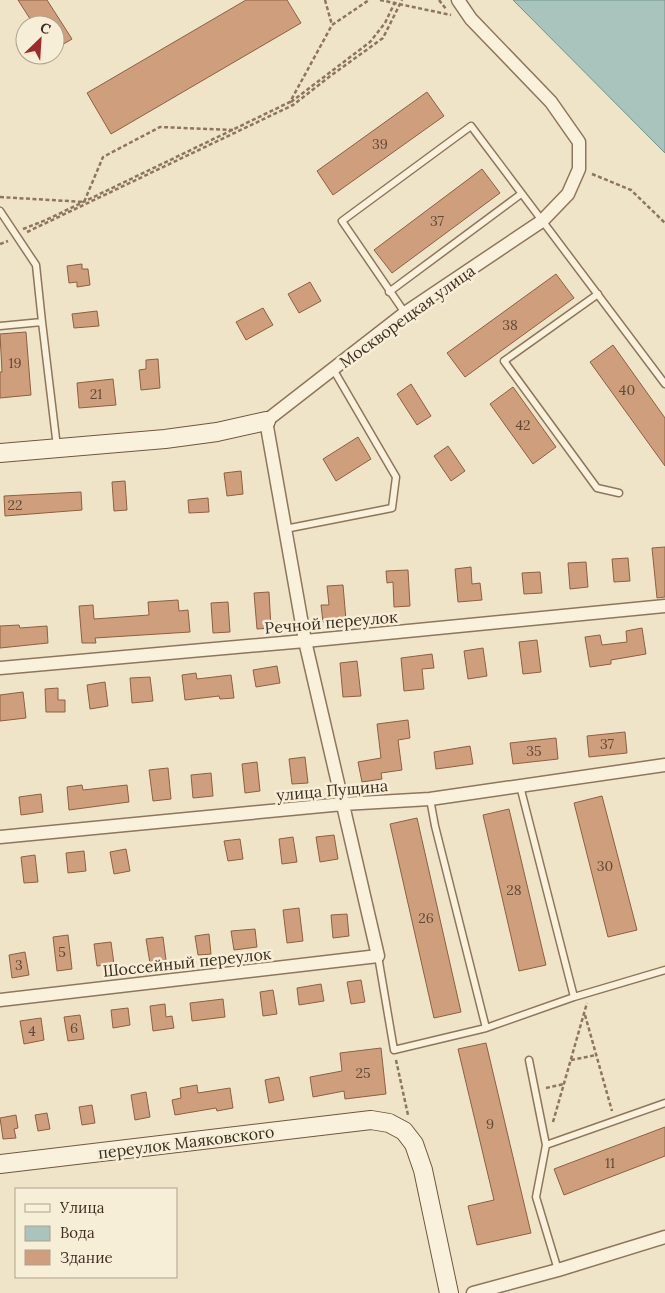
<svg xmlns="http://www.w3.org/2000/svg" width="665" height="1293" font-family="Lora,serif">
<rect width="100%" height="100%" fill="#f0e4c8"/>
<path fill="#a9c4bc" stroke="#6f938a" d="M513,0H665V153Z"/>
<path fill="#cf9f7d" stroke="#8d5f41" d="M18,0H47L72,39L55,49V25H34Z
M246,0H287L301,23L111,134L87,93Z
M427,92L444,116L333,195L317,171Z
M482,169L500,193L392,273L374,250Z
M82,264V269H88L90,285L77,287V282L69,283L67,266Z
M556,274L574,298L465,377L447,353Z
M310,282L321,301L299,313L288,294Z
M263,308L273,325L246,340L236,322Z
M97,311L99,326L74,328L72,314Z
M26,332L31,395L0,398V372H2L0,334Z
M613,345L665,418V466L590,362Z
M158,359L160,388L141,390L139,370L146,369V360Z
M113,379L116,405L79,408L77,383Z
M411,384L431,416L417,425L397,394Z
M513,387L556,447L533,464L490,404Z
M358,437L371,459L336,481L323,459Z
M448,446L465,471L451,481L434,456Z
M241,471L243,494L227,496L224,473Z
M125,481L127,510L114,511L112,482Z
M81,492L82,510L5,516L4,496Z
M208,498L209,512L189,513L188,500Z
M665,547V597L657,598L652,548Z
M628,558L630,581L614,582L612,559Z
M586,562L588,587L570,589L568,563Z
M471,567L472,584L480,583L482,600L458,602L455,569Z
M408,570L410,606L394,607L393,582L387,583L386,571Z
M540,572L542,593L524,594L522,573Z
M343,585L346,620L323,622L321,605H329L327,586Z
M269,592L271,628L257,629L254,593Z
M178,600L179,611L188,610L190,632L95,638L96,643H82L79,606L93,605L94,619L149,615L148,602Z
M228,602L230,632L213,633L211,603Z
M19,625L20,628L47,626L48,643L0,648V626Z
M642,628L646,654L611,660V664L590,667L585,637L600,635L602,645L627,642L626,631Z
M537,640L541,672L523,674L519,642Z
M483,648L487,676L468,679L464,651Z
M432,654L434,668L422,669L424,689L404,691L401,658Z
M357,661L361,696L343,697L340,663Z
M277,666L280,683L256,687L253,670Z
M196,673L197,679L231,675L234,698L220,699L219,696L185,700L182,675Z
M150,677L153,701L132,703L130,678Z
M105,682L108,706L90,709L87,685Z
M58,688V700H65V712H46L45,689Z
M23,692L26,718L0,721V695Z
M408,720L410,738L398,740L402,770L381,773L382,779L362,782L358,762L381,758L377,724Z
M625,732L627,753L589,757L587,736Z
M556,738L558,759L513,764L510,743Z
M470,746L473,764L436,769L434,752Z
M305,757L308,783L292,784L289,759Z
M257,762L260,791L245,793L242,764Z
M168,768L171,799L153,801L149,770Z
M211,773L213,796L193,798L191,775Z
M82,785L83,790L127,785L129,802L69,810L67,787Z
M41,794L43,812L21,815L19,797Z
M602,796L637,930L608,937L574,803Z
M509,809L546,965L519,971L483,815Z
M417,818L461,1012L434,1018L390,824Z
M334,835L338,859L320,862L316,837Z
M293,837L297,862L282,864L279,839Z
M240,839L243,859L228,861L224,841Z
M126,849L130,871L114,874L110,852Z
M84,851L86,871L68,873L66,853Z
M35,855L38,882L24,883L21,857Z
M299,908L303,941L287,943L283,910Z
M347,914L349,936L333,938L331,915Z
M255,929L257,947L234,950L231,931Z
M209,934L211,954L198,955L195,936Z
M68,935L72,969L57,971L53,937Z
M163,937L166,960L150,963L146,939Z
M111,942L114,964L97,966L94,944Z
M25,952L29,975L12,978L9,955Z
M361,980L365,1002L351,1004L347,982Z
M321,984L324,1001L299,1005L297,988Z
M273,990L277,1014L263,1016L260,992Z
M223,999L225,1017L192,1021L190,1003Z
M165,1004L166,1017L172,1016L174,1028L153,1031L150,1006Z
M128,1008L130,1025L113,1028L111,1010Z
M80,1015L84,1039L68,1041L64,1017Z
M41,1018L44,1040L24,1044L20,1021Z
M486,1043L531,1233L477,1245L468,1206L494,1200L458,1049Z
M381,1048L386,1094L345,1099L344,1091L313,1097L310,1077L342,1071L340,1053Z
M279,1077L284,1100L269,1103L265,1080Z
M197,1085L198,1093L230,1088L233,1108L217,1111L216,1108L175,1115L172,1100L181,1098L180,1088Z
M146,1092L150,1117L135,1120L131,1095Z
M92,1105L95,1123L82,1125L79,1107Z
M47,1113L50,1129L38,1131L35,1115Z
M16,1115L18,1128L14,1129L16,1138L3,1139L0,1118Z
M665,1127V1156L564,1195L554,1169Z"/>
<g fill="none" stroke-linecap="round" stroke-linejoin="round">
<defs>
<path id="lane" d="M0,211L36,265L42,322
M389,292L521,194
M598,294L504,361L597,488L619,493
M405,313L342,221L471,126L665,384
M0,326L42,322L57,447
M285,529L392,508L396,477L333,369
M520,786L574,997
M378,956L394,1050L486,1028L435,826L430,799
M486,1028L574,997L665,970
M529,1060L546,1145L536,1197L558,1270
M546,1145L665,1103"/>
<path id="street" d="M0,668L305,641L665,606
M0,837L343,804L430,799L665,765
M0,1000L378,956L305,641L266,421L405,313L542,221L568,194L579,169V142L551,102L471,19L458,0
M473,1293L558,1270L665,1237"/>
<path id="secondary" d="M0,453L165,439L217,432L266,421
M0,1164L371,1120L389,1123L404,1131L414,1144L423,1170L449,1293"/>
</defs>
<use href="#lane" stroke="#8d765c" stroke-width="9"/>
<use href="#street" stroke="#8d765c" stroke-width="15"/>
<use href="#secondary" stroke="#6f573f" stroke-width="20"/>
<path stroke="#8d765c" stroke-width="2.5" stroke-dasharray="4 2.5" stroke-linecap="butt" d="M325,0L332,25
M380,0L451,15
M439,0L446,9
M291,102L370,42L385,23L396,0
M592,174L631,190L665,223
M0,197L84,202L103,157L160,127L233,130
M23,229L46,220L290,102L332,25L369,0
M27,232L293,105L329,77L383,38L402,0
M0,244L8,241
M585,1015L612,1111
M396,1060L408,1115
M571,1060L596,1055
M546,1088L564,1084
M553,1122L587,1003"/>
<use href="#lane" stroke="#faf1dc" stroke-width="6"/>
<use href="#street" stroke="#faf1dc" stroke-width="12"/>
<use href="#secondary" stroke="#faf1dc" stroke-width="18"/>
</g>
<g text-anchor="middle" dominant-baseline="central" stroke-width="5" stroke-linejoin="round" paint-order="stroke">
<g font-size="14" fill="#624a37">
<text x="380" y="144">39</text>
<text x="437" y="221">37</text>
<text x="510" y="325">38</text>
<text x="15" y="363">19</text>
<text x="627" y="390">40</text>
<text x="96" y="394">21</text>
<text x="523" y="425">42</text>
<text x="15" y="505">22</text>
<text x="607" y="744">37</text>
<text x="534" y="751">35</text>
<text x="605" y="866">30</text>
<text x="514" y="890">28</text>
<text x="426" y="918">26</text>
<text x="62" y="952">5</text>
<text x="19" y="965">3</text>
<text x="74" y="1028">6</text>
<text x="32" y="1031">4</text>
<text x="363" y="1073">25</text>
<text x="490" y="1124">9</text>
<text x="610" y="1163">11</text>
</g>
<g font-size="16" fill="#3d2e20" stroke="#f7eed8">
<text transform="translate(407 316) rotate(-36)">Москворецкая улица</text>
<text transform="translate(331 622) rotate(-5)">Речной переулок</text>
<text transform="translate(332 790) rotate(-5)">улица Пущина</text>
<text transform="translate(187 962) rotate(-6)">Шоссейный переулок</text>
<text transform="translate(186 1142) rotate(-7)">переулок Маяковского</text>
</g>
</g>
<rect x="15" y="1188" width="162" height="90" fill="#f7eed8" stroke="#ada18e"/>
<rect x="25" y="1204" width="25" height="8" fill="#faf1dc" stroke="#ada18e"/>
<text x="60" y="1213" font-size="15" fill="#3d2e20">Улица</text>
<rect x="25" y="1226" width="25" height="15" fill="#a9c4bc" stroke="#ada18e"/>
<text x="60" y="1238" font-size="15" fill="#3d2e20">Вода</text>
<rect x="25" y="1250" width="25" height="15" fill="#cf9f7d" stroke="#ada18e"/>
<text x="60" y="1263" font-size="15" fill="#3d2e20">Здание</text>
<g transform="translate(40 40) rotate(25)"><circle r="24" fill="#f7eed8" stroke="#ada18e"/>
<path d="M0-4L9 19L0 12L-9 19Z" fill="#9e2a2b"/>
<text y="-8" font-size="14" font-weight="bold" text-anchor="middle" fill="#3d2e20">С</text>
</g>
</svg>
